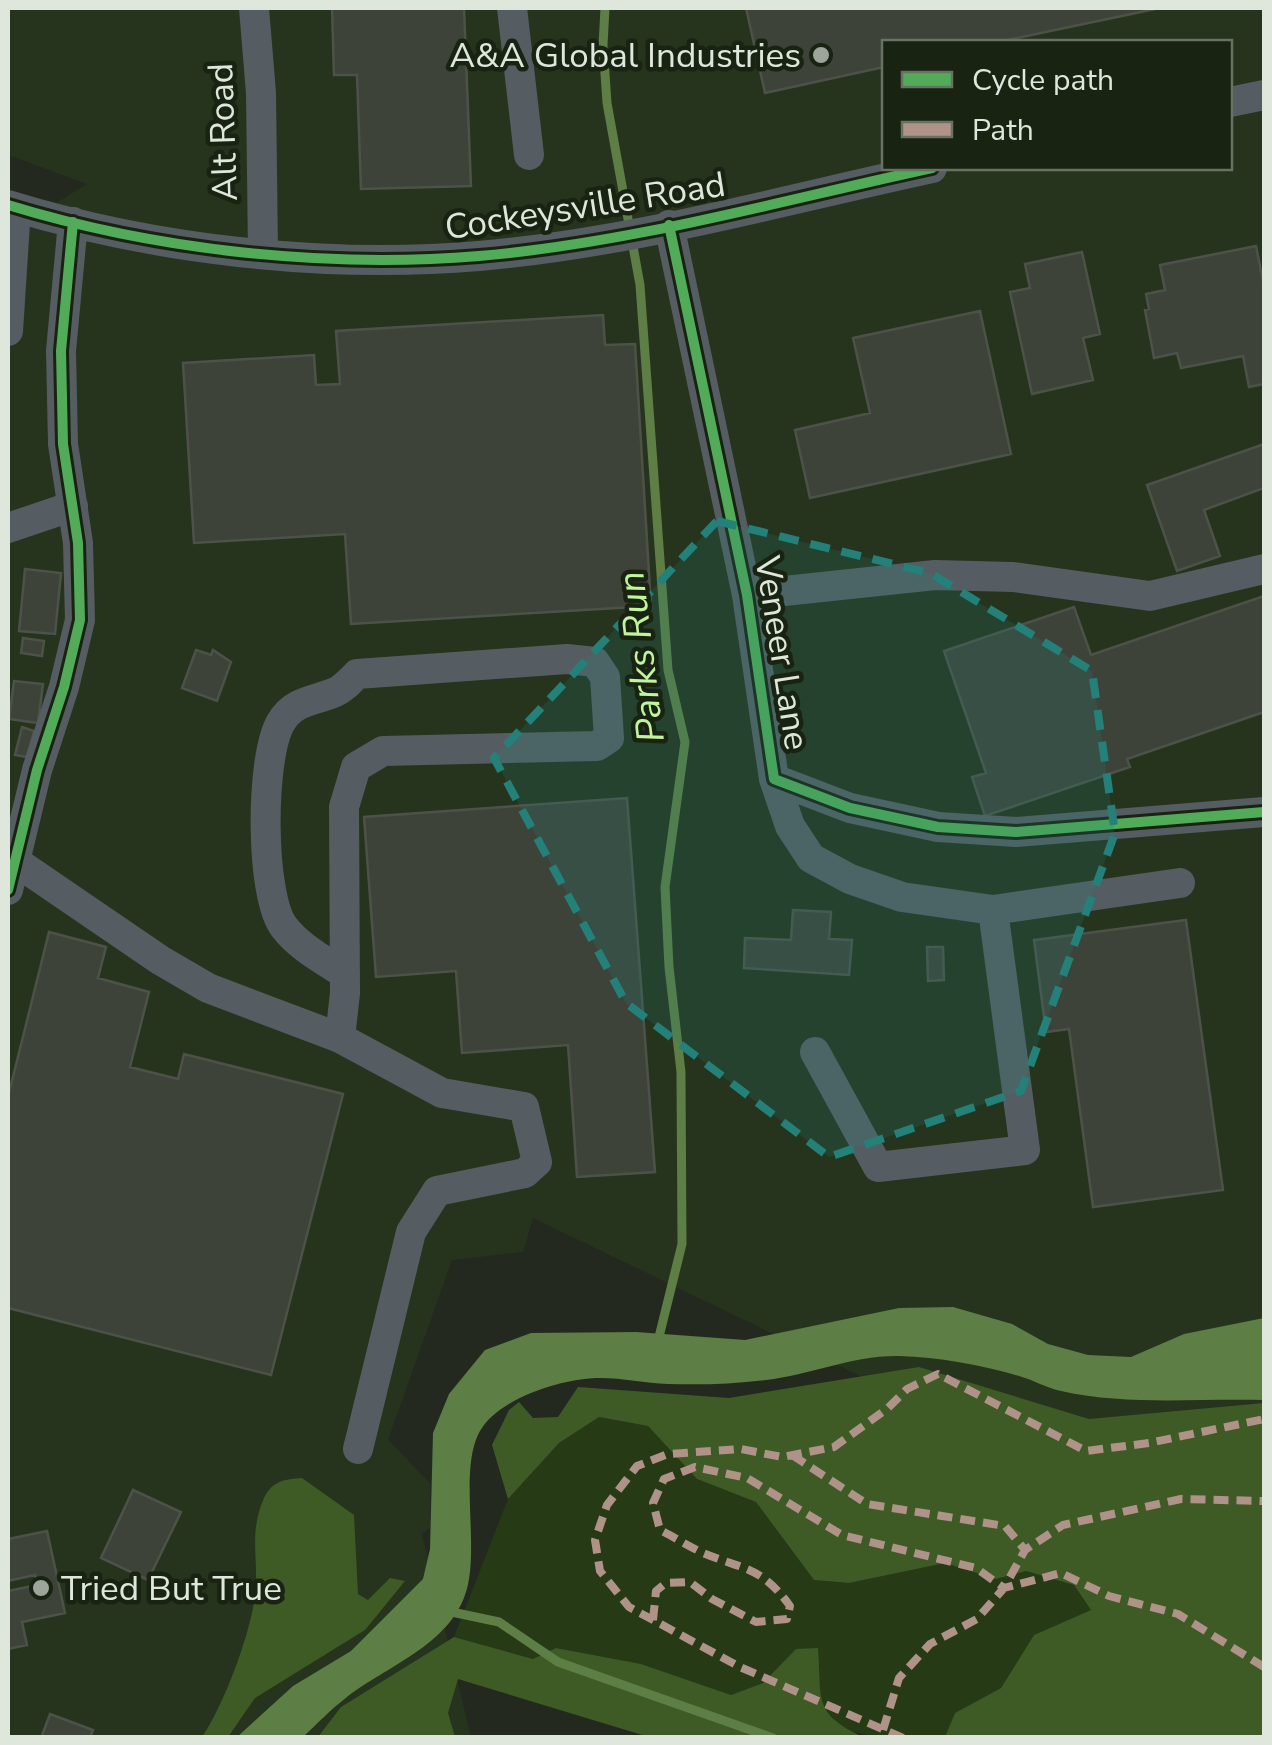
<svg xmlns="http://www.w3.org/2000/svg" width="1272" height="1745" font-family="'Nunito Sans',sans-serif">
<rect width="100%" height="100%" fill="#23291f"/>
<path fill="#26331d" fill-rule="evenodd" d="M8,8H1264V1571L533,1218L523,1252L452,1260L388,1440L430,1483V1528L422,1534L471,1737L8,1738V229L12,230L87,184L8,155ZM884,42H1230V168H884Z"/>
<path fill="#263b15" d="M599,1417L648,1426L697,1479L756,1502L814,1580L849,1583L945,1563L996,1579L1026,1571L1074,1585L1091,1610L1034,1635L1001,1688L955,1713L945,1738C912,1737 833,1745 822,1705C818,1688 819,1667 818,1649L796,1650L763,1683L731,1695L641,1664L556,1648L534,1659L454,1637L508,1499L559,1443Z"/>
<path fill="#3e5b26" d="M919,1367L1089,1419L1264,1403V1737H945L955,1713L1001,1688L1034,1635L1091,1610L1074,1585L1026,1571L996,1579L945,1563L849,1583L814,1580L756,1502L697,1479L648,1426L599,1417L559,1443L508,1499L492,1445L509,1410L519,1402L533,1418L558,1417L578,1387L729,1398Z
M302,1478L354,1515L358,1594L368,1600L390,1578L405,1581L365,1630L255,1698L228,1737H202C224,1706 256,1621 256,1583C257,1551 250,1530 264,1498C272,1481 285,1479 302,1478Z
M454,1637L533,1659L556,1648L641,1664L731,1695L763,1683L796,1649L818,1648C822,1700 812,1713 863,1737H649L458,1679L448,1713L455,1737H318L341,1707Z"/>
<path fill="#5d7e45" d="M953,1307L1012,1324L1048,1344L1088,1355L1131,1357L1184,1334L1264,1318V1400C1197,1398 1128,1406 1061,1391C1047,1388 1033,1380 1019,1376C982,1365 938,1357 899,1356C854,1355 810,1375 766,1380C734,1384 700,1385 668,1384C645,1383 623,1378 600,1378C565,1378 506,1396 484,1425C455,1462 482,1549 465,1595C447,1646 387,1666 347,1697C331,1709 317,1724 303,1737H237L293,1686L351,1651L423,1579L430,1549L433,1433L449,1394L485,1350L531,1333L636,1332L745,1340L899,1308Z"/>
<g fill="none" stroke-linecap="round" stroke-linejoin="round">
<path stroke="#5d7e45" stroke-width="9" d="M605,8L603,45L607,103L640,285L668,670L685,742L665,887L669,967L681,1072L682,1244L657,1345
M447,1611L499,1622L558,1662L773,1738"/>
</g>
<path fill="#3e433a" stroke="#4d5249" stroke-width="2.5" d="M332,8H464L471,186L361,189L357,75H334Z
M746,8H1160L998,42H884V67L765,93Z
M1256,246L1264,286V384L1249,387L1243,356L1181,368L1177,353L1154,358L1145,310L1149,309L1146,294L1165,290L1160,265Z
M1082,252L1100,334L1083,338L1093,380L1032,394L1010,292L1030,288L1025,264Z
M980,311L1011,454L810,498L795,430L870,413L853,338Z
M603,315L605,345L635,344L651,606L351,624L345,534L194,543L183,363L314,355L316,385L340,384L336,331Z
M1264,444V488L1204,510L1220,556L1177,571L1147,485Z
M25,569L61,573L55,634L19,631Z
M1264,596V712L1127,759L1130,767L985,816L972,777L986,773L944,651L1074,607L1091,655Z
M23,638L44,641L42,656L21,653Z
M196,650L211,655L213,650L231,662L217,701L182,688Z
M14,681L43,684L38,723L9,719Z
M22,727L34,731L27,757L15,755Z
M627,798L655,1172L577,1177L568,1045L462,1053L456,971L376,977L364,817Z
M793,910L831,912L829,939L852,940L849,975L744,968L745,938L791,940Z
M1186,920L1223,1190L1093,1207L1069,1029L1046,1032L1034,940Z
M49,932L106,947L98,978L149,992L130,1067L178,1079L184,1054L343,1094L271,1375L8,1308V1097Z
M927,947H943L944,980L928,981Z
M133,1490L181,1512L148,1580L101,1558Z
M47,1531L65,1613L22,1622L27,1645L8,1649V1591L37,1585L35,1575L8,1581V1539Z
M50,1714L93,1730L90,1738H41Z"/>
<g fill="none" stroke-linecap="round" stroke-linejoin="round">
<path stroke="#565d62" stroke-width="30" d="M254,8L261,93L263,253
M512,8L529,155
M1230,102L1264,95
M8,205C155,250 326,269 479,256C632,243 783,200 932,168
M669,225L747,595L774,779L790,826L811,858L850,879L902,897L993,910L1180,883
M8,331L16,208
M8,528L73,506
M747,595L935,575L1013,577L1150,596L1264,569
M774,779L850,808L938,827L1016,832L1264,812
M15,861L160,960L208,988L340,1038L442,1093L524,1107L537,1162L525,1173L437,1191L411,1232L358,1449
M8,890L37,770L64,687L80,620L78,543L63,444L61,351L73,222
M340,1038L345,993L344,807L356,767L383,751L597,746L609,738L605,677L595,662L567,659L357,674C350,681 342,690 333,693C313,701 293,701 281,722C260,757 260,896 284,927C299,947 324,960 345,974
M815,1052L878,1167L1025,1150L993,910"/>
<path stroke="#af9288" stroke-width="8" stroke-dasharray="15 8" stroke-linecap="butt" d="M792,1455L867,1504L1005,1526L1025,1550
M653,1620L656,1591L666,1583L690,1582L712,1599L756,1622L787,1619L790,1606C761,1566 744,1570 703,1553C688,1546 674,1537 660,1530L653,1503L664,1479L695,1467L747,1478L842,1535L976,1568L1004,1588L1061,1573L1109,1596L1178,1614L1264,1667
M883,1730L899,1678L930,1644L977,1619L1004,1588L1025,1550L1063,1525L1181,1499L1264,1501
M903,1738L740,1667L629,1607L600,1571L595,1540L607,1505L637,1466L668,1454L741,1449L782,1457L834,1447L888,1408L907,1389L938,1374L1086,1451L1149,1443L1264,1419"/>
<defs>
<path id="cycleway" d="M8,205C155,250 326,269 479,256C632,243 783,200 932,168
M669,225L747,595L774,779L850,808L938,827L1016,832L1264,812
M8,890L37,770L64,687L80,620L78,543L63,444L61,351L73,222"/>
</defs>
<use href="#cycleway" stroke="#192312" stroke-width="16"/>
<use href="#cycleway" stroke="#51ab58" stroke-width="10"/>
</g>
<path fill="#248179" fill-opacity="0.2" stroke="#248179" stroke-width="8" stroke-dasharray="20 12" stroke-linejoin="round" d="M717,521L930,573L1092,671L1115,833L1021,1091L829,1157L626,1003L494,758Z"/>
<g fill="#9da499" stroke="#192312" stroke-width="4">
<circle cx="821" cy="55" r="10"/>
<circle cx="41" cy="1588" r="10"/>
</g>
<g text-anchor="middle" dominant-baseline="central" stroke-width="9" stroke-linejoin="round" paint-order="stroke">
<g font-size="35" fill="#dfe6db" stroke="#192312" text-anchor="end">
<text x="801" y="55">A&amp;A Global Industries</text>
<text x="61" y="1588" text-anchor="start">Tried But True</text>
</g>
<g font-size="35" fill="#dfe6db" stroke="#192312">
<text transform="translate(223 132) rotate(-92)">Alt Road</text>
<text transform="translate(585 206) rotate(-9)">Cockeysville Road</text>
<text transform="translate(782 653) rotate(81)">Veneer Lane</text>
</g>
<g font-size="38" font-style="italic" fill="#c0f49d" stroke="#192312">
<text transform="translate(641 657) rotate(-97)">Parks Run</text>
</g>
</g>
<rect width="1272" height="1745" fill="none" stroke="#dfe6db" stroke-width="20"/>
<rect x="882" y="40" width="350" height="130" fill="#192312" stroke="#687162" stroke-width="2.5"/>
<rect x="902" y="72" width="50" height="15" fill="#51ab58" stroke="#687162" stroke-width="2.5"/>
<text x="972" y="90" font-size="30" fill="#dfe6db">Cycle path</text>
<rect x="902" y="122" width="50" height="15" fill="#af9288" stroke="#687162" stroke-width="2.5"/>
<text x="972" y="140" font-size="30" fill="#dfe6db">Path</text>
</svg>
